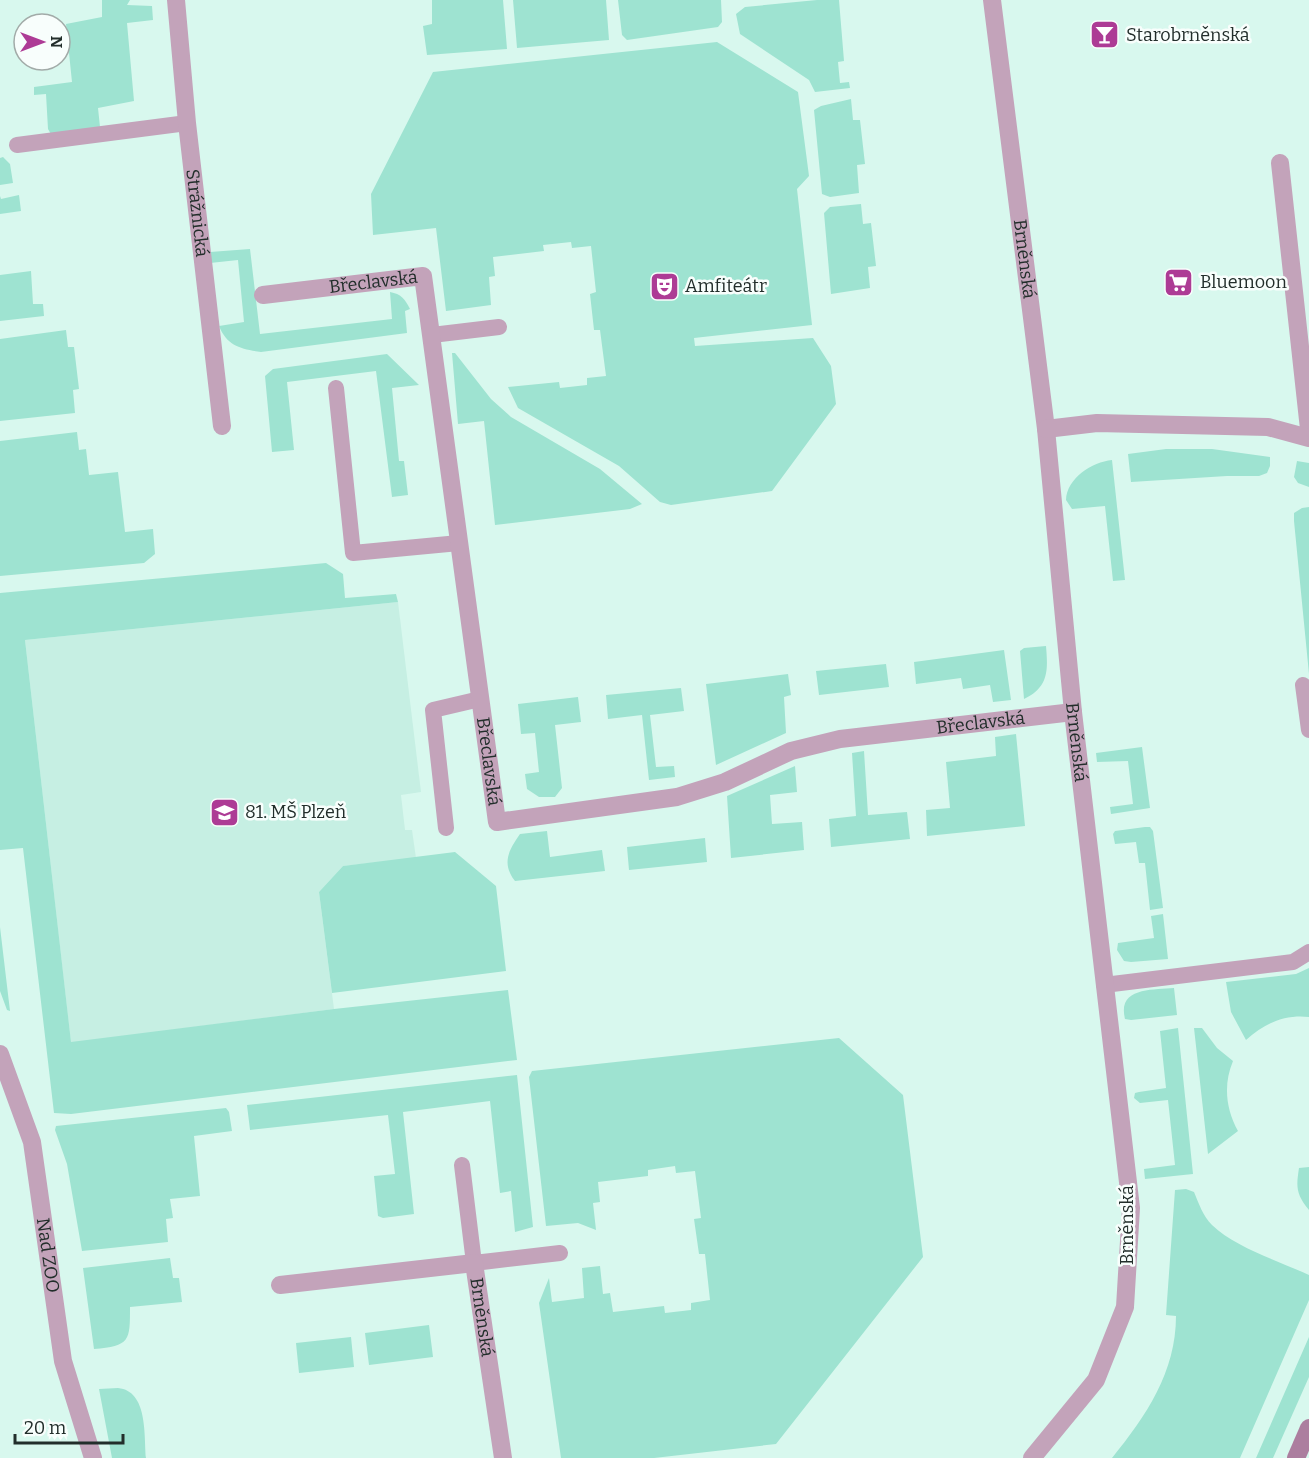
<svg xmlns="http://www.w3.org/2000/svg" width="1309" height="1458" font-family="Bitter,serif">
<rect width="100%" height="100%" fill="#d8f8ee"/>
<path fill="#c6efe3" d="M398,602L421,792L401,795L405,830H412L416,858L343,866L319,892L334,1009L71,1043L25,640Z"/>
<path fill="#9ee3d1" d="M102,0H130L127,5L152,6L153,20L127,23L134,101L98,108L100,127L52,136L48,129L46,94L34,95V87L72,82L66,24L102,17Z
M432,0H503L507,49L427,55L423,26L432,24Z
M513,0H606L609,40L517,48Z
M618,0H721L722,22L718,27L627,40L622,35Z
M817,0H839L844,61L838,62L840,83L849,82L850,88L815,92L809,80L740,34L736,14L745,7Z
M717,42L798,92L809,176L797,189L812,325L694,338L695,346L813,338L831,366L836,404L772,491L671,505L660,502L619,466L518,408L508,387L559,382L560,388L587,385V378L606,376L600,330H594L590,294L596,292L591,246L572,248L571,242L543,245L544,251L493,257L495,276L489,277L491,305L446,311L436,228L373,235L371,194L433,72Z
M851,99L853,120H860L865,164L857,165L859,193L830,197L822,194L814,110L821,106Z
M3,157L10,164L13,183L0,185V158Z
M19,195L21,211L0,214V196L1,199Z
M861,204L863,224L871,223L876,266L868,267L870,288L831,294L824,213L830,207Z
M250,249L260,334L392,319L390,292C401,294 405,299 410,309L405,311L407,333L261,352C241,349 227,346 219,326L244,322L238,260L210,263V252Z
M31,271L33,304H43L44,316L0,321V275Z
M66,330L68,347H74L79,389L73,390L75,413L0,421V339Z
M452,353H455L491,399L511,417L600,469L642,504L630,509L495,525L484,421L458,424Z
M387,354L419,385L392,388L399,461H404L408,495L392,497L376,371L287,382L294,450L272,452L265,376L273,369Z
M77,432L79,450L86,449L89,475L118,472L125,532L153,529L155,554L144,563L0,576V441Z
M1166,449H1212L1270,457V466L1267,473L1259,476H1227L1131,482L1128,454Z
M1112,460L1125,580L1113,581L1105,506L1072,509L1066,500C1067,478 1092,462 1112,460Z
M1297,461L1309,463V487L1298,483L1294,477Z
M1309,507V674L1294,521V513L1302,508Z
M326,563L343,574L345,598L396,594L398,602L25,640L71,1042L334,1009L508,990L517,1060L71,1114L54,1113L23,848L0,850V593Z
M1046,646C1048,670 1049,687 1024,699L1020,651L1024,648Z
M1004,650L1011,700L993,702L990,685L963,689L961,678L916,684L914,662Z
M886,664L889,687L819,695L816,671Z
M788,674L791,695L784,697L786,733L716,765L706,684Z
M681,688L684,711L650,715L656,767L674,766L675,777L649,780L642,715L608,719L606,695Z
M578,697L581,722L555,725L562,788L555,797H539L527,789L525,774L539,772L535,733L521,734L518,704Z
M1016,734L1025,826L927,836L926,810L950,808L946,762L996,756L995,737Z
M1142,747L1150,808L1111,814L1110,807L1133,804L1128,761L1097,762L1096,753Z
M864,751L868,815L907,812L910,839L831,847L829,819L856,816L852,753Z
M795,766L797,792L770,795L772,824L802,822L804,850L731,858L727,796Z
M1145,827H1150L1153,831L1163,908L1150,910L1145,863H1139L1136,842L1115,844L1113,834L1115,831Z
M547,831L550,857L602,850L605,871L515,881C501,863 509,850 520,834Z
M705,838L707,862L629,870L627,847Z
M455,852L496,886L506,971L332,993L319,892L343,866Z
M1163,914L1168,959L1131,962L1124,961L1117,950L1118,943L1154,938L1151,916Z
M0,927L10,1011L7,1010L0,991Z
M1309,968V1017C1284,1014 1264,1024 1246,1040L1231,1012L1226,982L1296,974Z
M1174,988L1177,1015L1131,1020L1125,1019C1117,987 1153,990 1174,988Z
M1178,1028L1193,1174L1145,1179L1144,1169L1175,1165L1168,1100L1140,1103L1134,1098L1135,1093L1139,1092L1166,1088L1160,1031Z
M1194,1028H1202L1217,1048L1233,1061C1223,1085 1226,1109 1238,1131L1208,1154Z
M839,1038L903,1095L923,1257L776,1444L654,1458H561L539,1303L549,1278L552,1302L584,1298L582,1268L600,1266L603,1294L610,1293L613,1312L664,1306L665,1313L691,1310V1303L710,1300L705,1254H699L694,1219L701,1218L695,1171L676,1173L675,1166L648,1170V1176L598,1182L600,1202L593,1203L596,1230L578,1223L546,1226L529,1077L532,1071Z
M517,1075L533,1227L515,1232L511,1191L500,1193L490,1101L403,1112L414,1214L383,1218L378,1216L374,1176L395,1174L388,1115L250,1130L247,1105Z
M226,1108L229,1112L232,1131L194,1136L200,1196L170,1199L173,1218L166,1219L168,1242L82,1251L67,1164L55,1130L56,1126Z
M1309,1167V1210C1296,1194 1296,1187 1299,1168Z
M1186,1189L1194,1192C1199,1204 1203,1216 1212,1225C1236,1248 1279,1261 1309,1275V1300L1240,1458H1112C1146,1416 1176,1372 1176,1316L1166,1315L1175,1190Z
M170,1258L173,1278H179L182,1302L130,1307C130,1341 130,1346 94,1349L83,1268Z
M429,1325L433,1357L369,1365L365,1333Z
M351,1337L354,1367L299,1373L296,1343Z
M1309,1337V1377L1273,1458H1256Z
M118,1388C148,1391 144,1435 146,1458H112L99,1389Z"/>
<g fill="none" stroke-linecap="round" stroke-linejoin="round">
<path stroke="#c3a3ba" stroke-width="16" d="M17,145L187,123
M432,335L499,327
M336,388L353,553L459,543
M1303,685L1309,730
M446,828L433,710L480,699
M1104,985L1293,962L1309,952
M462,1165L474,1263L560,1253"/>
<g stroke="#c3a3ba" stroke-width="18">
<path id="s1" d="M176,0L187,123L222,426"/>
<path id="s2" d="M992,0L1046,429L1073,712L1131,1208L1125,1307L1096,1380L1032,1458"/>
<path d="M1280,163L1309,429"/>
<path id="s3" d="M263,295L423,276L497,822L677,797L725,782L791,751L840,739L1073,712"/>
<path d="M1046,429L1097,423L1268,427L1309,438"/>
<path id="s4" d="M0,1054L32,1142L63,1361L93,1458"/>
<path id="s5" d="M280,1285L474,1263L503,1458"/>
</g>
<path stroke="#ac7e9f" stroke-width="18" d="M1296,1458L1309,1428"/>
</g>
<defs>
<symbol id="bar-square" viewBox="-11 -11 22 22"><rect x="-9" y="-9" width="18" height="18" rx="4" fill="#ad3b95" stroke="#f8fefc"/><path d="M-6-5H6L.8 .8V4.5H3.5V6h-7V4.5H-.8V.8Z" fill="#fff"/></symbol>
<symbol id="supermarket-square" viewBox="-11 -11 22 22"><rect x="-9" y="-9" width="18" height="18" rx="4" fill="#ad3b95" stroke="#f8fefc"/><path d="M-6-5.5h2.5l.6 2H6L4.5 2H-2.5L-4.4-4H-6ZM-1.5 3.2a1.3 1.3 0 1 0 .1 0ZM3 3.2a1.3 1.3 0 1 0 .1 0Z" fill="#fff"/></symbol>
<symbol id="theatre-square" viewBox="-11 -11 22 22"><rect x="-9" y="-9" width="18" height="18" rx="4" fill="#ad3b95" stroke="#f8fefc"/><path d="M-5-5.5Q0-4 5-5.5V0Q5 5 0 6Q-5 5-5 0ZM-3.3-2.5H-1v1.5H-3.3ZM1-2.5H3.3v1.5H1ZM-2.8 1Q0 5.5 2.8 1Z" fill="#fff"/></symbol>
<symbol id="school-square" viewBox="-11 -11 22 22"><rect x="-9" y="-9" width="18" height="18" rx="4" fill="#ad3b95" stroke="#f8fefc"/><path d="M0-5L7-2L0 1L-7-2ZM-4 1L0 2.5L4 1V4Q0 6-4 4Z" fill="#fff"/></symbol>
</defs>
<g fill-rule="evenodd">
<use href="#bar-square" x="1088" y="18" width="33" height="33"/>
<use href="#supermarket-square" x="1162" y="266" width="33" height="33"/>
<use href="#theatre-square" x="648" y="270" width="33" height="33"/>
<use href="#school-square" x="208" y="796" width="33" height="33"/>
</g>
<g text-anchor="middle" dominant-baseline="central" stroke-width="5" stroke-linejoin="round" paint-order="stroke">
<g font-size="18" fill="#222e2b" stroke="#f8fefc" text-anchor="start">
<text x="1126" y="35">Starobrněnská</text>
<text x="1200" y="282">Bluemoon</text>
<text x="685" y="286">Amfiteátr</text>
<text x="245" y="812">81. MŠ Plzeň</text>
</g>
<g font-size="18" fill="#222e2b" stroke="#f8fefc">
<text stroke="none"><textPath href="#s1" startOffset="214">Strážnická</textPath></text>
<text stroke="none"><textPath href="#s2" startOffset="261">Brněnská</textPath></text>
<text stroke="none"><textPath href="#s3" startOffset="111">Břeclavská</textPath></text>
<text stroke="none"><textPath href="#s3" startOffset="1209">Břeclavská</textPath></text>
<text stroke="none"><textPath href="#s2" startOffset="747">Brněnská</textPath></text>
<text stroke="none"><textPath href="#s3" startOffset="651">Břeclavská</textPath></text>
<text transform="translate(1127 1225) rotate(-90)">Brněnská</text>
<text stroke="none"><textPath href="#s4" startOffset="208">Nad ZOO</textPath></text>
<text stroke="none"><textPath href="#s5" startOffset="250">Brněnská</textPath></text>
</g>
</g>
<g transform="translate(42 42) rotate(90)"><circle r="28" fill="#f8fefc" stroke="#a2aba8" stroke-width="1.5"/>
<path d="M0-4.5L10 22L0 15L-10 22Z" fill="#ad3b95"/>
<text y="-9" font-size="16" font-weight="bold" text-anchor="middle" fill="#222e2b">N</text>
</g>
<path d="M15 1434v9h108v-9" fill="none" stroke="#222e2b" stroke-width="3"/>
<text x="24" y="1434" font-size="18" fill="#222e2b" stroke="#f8fefc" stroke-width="4.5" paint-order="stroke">20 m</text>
</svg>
